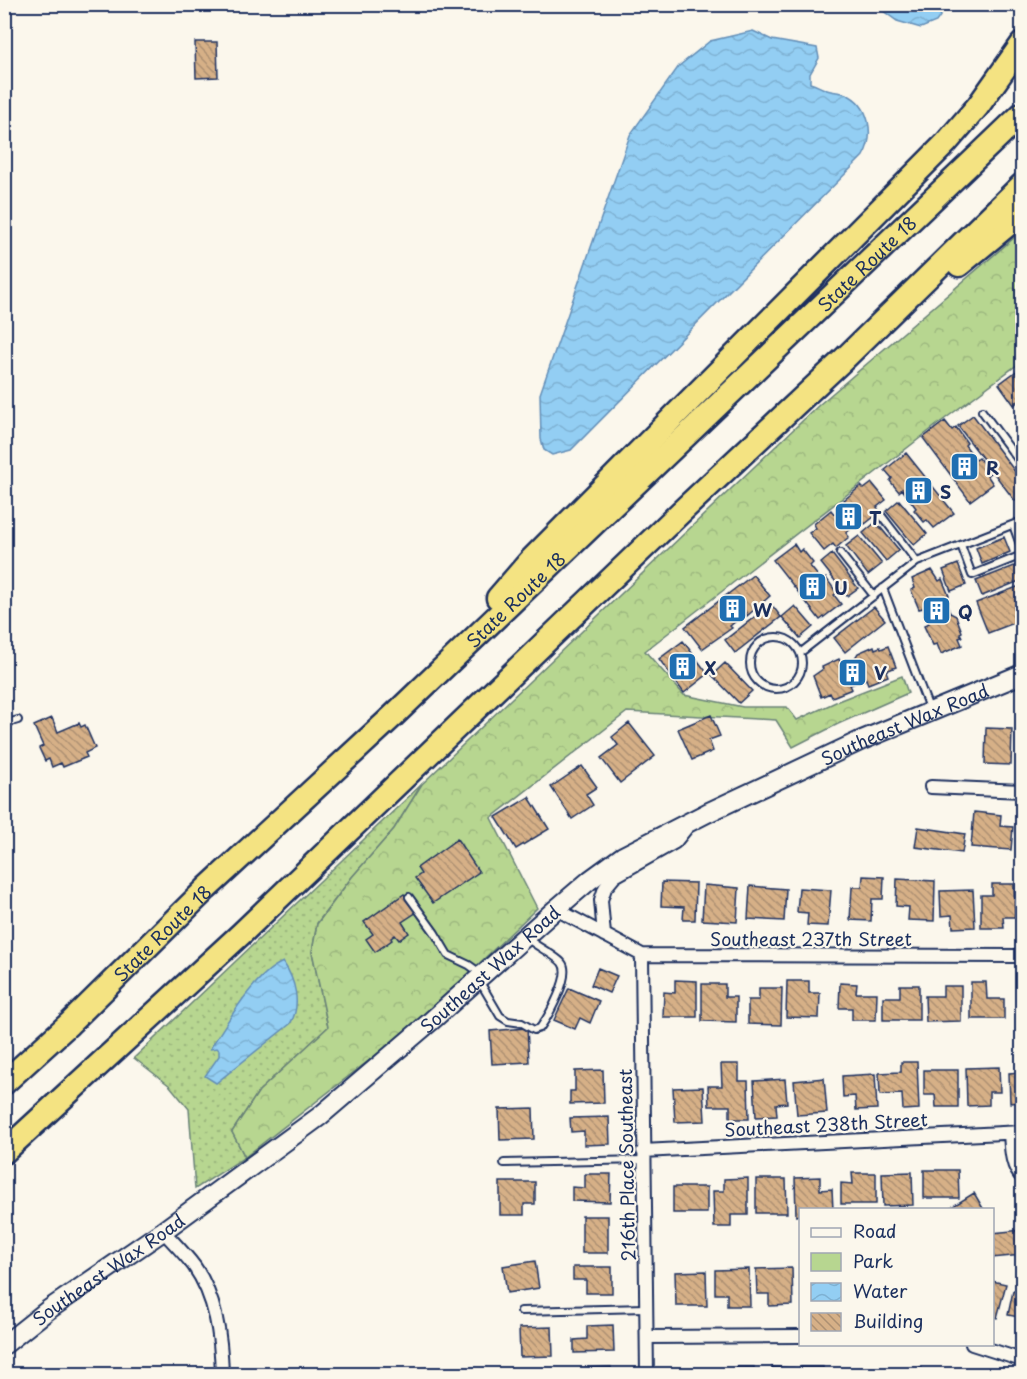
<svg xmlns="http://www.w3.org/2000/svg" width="1027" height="1379" font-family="'Playpen Sans',sans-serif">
<defs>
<pattern id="green-dots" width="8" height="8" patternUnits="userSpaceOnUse" patternTransform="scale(1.5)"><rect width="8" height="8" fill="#b7d690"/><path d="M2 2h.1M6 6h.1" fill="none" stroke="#9db87f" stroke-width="1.8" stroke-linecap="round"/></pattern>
<pattern id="forest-crowns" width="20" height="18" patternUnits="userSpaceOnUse" patternTransform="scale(1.5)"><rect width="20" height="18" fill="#b7d690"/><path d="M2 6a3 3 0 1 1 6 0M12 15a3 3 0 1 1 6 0" fill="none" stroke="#9db87f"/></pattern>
<pattern id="water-waves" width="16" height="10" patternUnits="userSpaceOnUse" patternTransform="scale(1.5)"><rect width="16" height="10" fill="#93cef3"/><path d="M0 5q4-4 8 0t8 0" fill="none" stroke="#7eb1d3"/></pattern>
<pattern id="building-back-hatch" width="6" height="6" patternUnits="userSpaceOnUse" patternTransform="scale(1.5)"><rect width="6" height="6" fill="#d6b087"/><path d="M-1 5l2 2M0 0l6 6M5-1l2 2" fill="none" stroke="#ad9072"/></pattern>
</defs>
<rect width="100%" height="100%" fill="#fbf7ec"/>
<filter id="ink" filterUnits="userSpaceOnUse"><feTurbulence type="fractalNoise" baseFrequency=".0167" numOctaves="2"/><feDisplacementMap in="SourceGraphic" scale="12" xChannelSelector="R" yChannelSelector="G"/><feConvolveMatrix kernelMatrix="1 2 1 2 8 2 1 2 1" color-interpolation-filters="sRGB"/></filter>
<g filter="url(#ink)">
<path fill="url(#green-dots)" stroke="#698277" stroke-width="1.5" d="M422,784L394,829L352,877L317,923L312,952L328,1027L259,1091L232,1132L245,1157L195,1189L189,1109L170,1086L134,1058Z"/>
<path fill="url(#forest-crowns)" stroke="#698277" stroke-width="1.5" d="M1022,231V361L942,421L645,651L684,695L743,707H787L797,720L838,701L902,676L908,693L838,724L793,747L776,720L627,712L491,818L537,908L417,1023L245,1157L232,1132L259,1091L328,1027L312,952L317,924L352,877L394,829L422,784L820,404Z"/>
<path fill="url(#water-waves)" stroke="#638eb7" stroke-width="1.5" d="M875,5H948L936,22L921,28L897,21Z
M753,31L772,40L817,48L819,58L810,74V83C817,85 821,88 827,90C833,92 841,92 846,94C870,105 875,135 863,156L571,450L552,455L544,450L541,439L540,394L630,135L679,66L710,41Z
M283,962C295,979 302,1005 290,1024L216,1083L205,1076L219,1056V1050L217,1048L210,1049C227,1023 254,974 283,962Z"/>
<path fill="url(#building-back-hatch)" stroke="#1b2f5e" stroke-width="1.5" d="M195,42H217L218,77L196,78Z
M1022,367V398L1014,405L999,384Z
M973,415L1022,481V496L1015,501L958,426Z
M945,421L952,430L956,427L967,443L965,445L976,460L979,458L990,473L987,475L993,484L970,501L923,438Z
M906,453L954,513L934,528L927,520L924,522L914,510L916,508L902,489L899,492L890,481L892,478L885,470Z
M872,483L886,500L877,507L880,512L865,524L862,520L846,533L849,537L836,548L833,544L824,551L809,533L816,528L814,524L831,510L834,514L847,503L844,500L861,486L864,489Z
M899,500L927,534L914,545L886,511Z
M876,522L899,550L886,561L863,533Z
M859,536L882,564L868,575L846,546Z
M1004,537L1010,552L982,564L976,548Z
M794,544L799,552L802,549L813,563L810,566L822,581L826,578L837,593L834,595L841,604L820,620L773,560Z
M832,554L858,588L847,596L821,563Z
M1022,563V580L982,596L976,581Z
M958,564L966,585L951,591L943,570Z
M932,570L939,581L942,579L949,596L947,597L949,602L947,604L950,613L956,616L962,632L960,633L962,637L959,638L962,645L941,654L937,644L933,645L924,626L929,623L923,608L919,609L911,590L915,588L912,579Z
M753,575L770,596L747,616L746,613L730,626L732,628L702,649L685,627Z
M1022,585V620L988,633L976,603Z
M771,604L781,617L735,653L725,640Z
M795,606L813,627L800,638L782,617Z
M874,607L885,620L845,652L834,638Z
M683,641L708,674L684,693L659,659Z
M874,646L875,649L880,647L881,649L888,646L896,667L886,671L888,676L868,684L866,679L850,685L852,689L832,697L830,693L821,697L813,676L823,669L822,667L839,659L840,662L844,660L845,662L855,658L858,653Z
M725,663L752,691L739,703L712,675Z
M711,715L720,736L709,740L713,751L692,760L678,729Z
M52,718L58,732L79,723L81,727L85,725L95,748L85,753L87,757L63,767L61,763L52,767L49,759L45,761L39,748L43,746L34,726Z
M629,723L655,756L620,783L601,758L618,745L612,737Z
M986,728L1012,729L1011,765L985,764Z
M582,766L597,787L586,794L593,805L572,819L551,787Z
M529,797L549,829L516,849L496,817Z
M974,812L1001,815L1000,826L1013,827L1011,850L971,847Z
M918,827L965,834L962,853L915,847Z
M457,839L479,872L433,903L415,878L421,874L417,868Z
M863,876L884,877L883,899H872L871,921L850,920L852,887H862Z
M897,879L935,881L934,921L908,920L909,907L896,906Z
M662,882L696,883L695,920H683L684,907L661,906Z
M992,884H1014L1015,917H1003L1004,928H981V895H992Z
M704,885L739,888L737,922L702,920Z
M750,886L786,889L784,921L748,919Z
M799,888L831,890L828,926L807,925L808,913L797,912Z
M973,890L975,927L953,928L952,915L941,916L940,891Z
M404,894L417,912L402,922L409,933L399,940L395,935L391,938L392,940L375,952L366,939L373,934L364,922Z
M598,968L617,976L609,993L591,985Z
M675,980L697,981V1017H663L664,992L675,993Z
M787,981H809V993H820L819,1018L786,1017Z
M971,982H986L987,999H1004V1019H971Z
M840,983L857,984L856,993H877L876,1020H852V1008H839Z
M702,984H725V997H736V1022L702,1021Z
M900,985H919V1020H883V997H900Z
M943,986H961V1021L926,1022L925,996H943Z
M569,988L599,1001L590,1023L580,1018L575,1029L554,1020Z
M759,988H782L781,1025L748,1024V1000H759Z
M1018,994H1022V1019L1017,1018Z
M527,1028L529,1062L492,1064L490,1031Z
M901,1062H917L919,1109L903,1110L902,1094L880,1095L879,1073L901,1072Z
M721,1064H739V1081H748L749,1119H730V1106H709L708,1086H722Z
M999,1067L1000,1092H989V1105L967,1106L966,1068Z
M603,1070L604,1103L570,1104V1091H575V1071Z
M924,1070H958V1107H936L935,1095H924Z
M1022,1072V1102L1010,1103L1009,1073Z
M875,1074L877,1109L856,1110L855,1096L843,1097L842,1076Z
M824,1078L827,1113L797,1115L794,1081Z
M785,1079L787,1103L776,1104L777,1116L756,1117L754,1081Z
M703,1087L705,1121L675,1122L673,1088Z
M533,1108L534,1139L500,1140L499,1109Z
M609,1117L610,1144L584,1145V1131L571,1132L570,1118Z
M924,1170H958L959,1198H924Z
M912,1172L913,1205L883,1206L882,1173Z
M852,1173H876V1204H841V1183L853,1184Z
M585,1174H611L610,1202L572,1201V1187L585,1188Z
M820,1177V1190L832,1189L833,1210H800V1215L796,1216L795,1178Z
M748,1178V1215H731V1227H714L713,1191H724V1179Z
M756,1179H786L787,1213H756Z
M500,1182H535V1204H524V1215H500Z
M673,1187H707V1213H673Z
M974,1193L984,1210H947Z
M582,1216H608V1253H582Z
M1022,1230V1255L992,1258V1233Z
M535,1261L539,1288L507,1293L503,1266Z
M573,1267H612V1293H586V1280H573Z
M792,1268L793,1305L769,1306V1294H757L756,1269Z
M749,1269L750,1306H727V1294H715V1270Z
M706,1271L707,1306H676L675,1272Z
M992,1281L1006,1284L997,1318L992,1317Z
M1013,1291L1022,1292V1329L1017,1328L1019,1317L1008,1315Z
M613,1325L614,1352L574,1353V1340L587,1339V1326Z
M552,1327L553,1356L520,1357L519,1328Z
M611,1367L612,1374H583V1368Z
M737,1367H754V1374H736Z
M772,1367L794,1368V1374H772Z
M801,1367H823V1374H801Z
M881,1367V1374H856V1368Z
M709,1368V1374H679V1369Z
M922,1368V1374H890V1369Z
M930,1371H952V1374H930Z"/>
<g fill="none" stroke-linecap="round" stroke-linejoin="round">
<defs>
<path id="lane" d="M982,411L1022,465
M881,515L917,562
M1013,525L1022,550
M961,545L972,575L1022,555
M840,553L874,596
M883,588L930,711
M750 663a26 26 0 1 1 52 0a26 26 0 1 1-52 0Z
M800,653L917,562L1022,521
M4,724L18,720
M409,897L435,933L448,955L469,965L480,973
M480,982L500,1016L508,1021L522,1023L534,1030L540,1028C548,1017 572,975 562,963C558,957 536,946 528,939
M504,1163L644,1160
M521,1311L646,1308"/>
<path id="street" d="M931,787L1022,791
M556,909L642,955L1022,956
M604,935L601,900L605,888L615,876L675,842L687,827
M642,955L647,1374
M1010,1133C1011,1147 1011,1167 1022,1177
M643,1151L1022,1132
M163,1231C173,1242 185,1254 194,1266C216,1297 221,1337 222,1374
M647,1337L800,1336
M972,1344L1022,1360"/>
<g id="secondary">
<path id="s1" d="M4,1345L48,1310L163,1231L320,1116L430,1022L556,909L590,880L623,856L707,813L862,740L1022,674"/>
</g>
<g id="highway">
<path d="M959,265L1022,213"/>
<path d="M498,598L530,561L946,143L978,106L1022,44"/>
<path id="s2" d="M4,1083L69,1024L206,889L393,716L1022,114"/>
<path d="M4,1152L241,934L682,511L844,359L1022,185"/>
</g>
</defs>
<use href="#lane" stroke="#1b2f5e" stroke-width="10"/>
<use href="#street" stroke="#1b2f5e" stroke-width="16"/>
<use href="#secondary" stroke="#1b2f5e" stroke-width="22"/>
<use href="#highway" stroke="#1b2f5e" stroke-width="27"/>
<use href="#lane" stroke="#fbf7ec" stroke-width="6"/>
<use href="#street" stroke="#fbf7ec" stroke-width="12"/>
<use href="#secondary" stroke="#fbf7ec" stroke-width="18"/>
<use href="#highway" stroke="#f4e382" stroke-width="22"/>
</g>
</g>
<defs>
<symbol id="building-square" viewBox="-11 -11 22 22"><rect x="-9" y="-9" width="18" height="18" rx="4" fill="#1f6fb2" stroke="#fbf7ec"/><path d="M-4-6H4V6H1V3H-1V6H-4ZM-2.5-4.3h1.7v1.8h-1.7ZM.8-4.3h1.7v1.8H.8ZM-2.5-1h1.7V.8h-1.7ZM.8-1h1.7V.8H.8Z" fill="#fff"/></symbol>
</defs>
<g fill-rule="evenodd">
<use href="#building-square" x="948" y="450" width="33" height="33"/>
<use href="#building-square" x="902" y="474" width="33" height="33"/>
<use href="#building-square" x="832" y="500" width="33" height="33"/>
<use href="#building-square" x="796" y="570" width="33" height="33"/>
<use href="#building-square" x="716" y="592" width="33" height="33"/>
<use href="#building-square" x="920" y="594" width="33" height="33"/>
<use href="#building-square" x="666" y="650" width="33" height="33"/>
<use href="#building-square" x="836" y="656" width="33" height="33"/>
</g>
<g text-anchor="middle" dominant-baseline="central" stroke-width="4.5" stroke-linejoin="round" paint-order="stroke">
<g font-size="18" fill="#1b2f5e" stroke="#fbf7ec">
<text stroke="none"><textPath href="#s2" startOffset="1190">State Route 18</textPath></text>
<text stroke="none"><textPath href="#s2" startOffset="704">State Route 18</textPath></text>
<text stroke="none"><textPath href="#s1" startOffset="1101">Southeast Wax Road</textPath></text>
<text stroke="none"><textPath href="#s2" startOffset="218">State Route 18</textPath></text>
<text x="811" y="938">Southeast 237th Street</text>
<text stroke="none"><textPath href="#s1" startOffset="615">Southeast Wax Road</textPath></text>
<text transform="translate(826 1124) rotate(-3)">Southeast 238th Street</text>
<text transform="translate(626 1165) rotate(-91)">216th Place Southeast</text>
<text stroke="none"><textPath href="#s1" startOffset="129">Southeast Wax Road</textPath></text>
</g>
<g font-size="18" font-weight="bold" fill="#1b2f5e" stroke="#fbf7ec" text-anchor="start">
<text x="986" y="467">R</text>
<text x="940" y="491">S</text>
<text x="869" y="517">T</text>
<text x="834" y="587">U</text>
<text x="753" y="609">W</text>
<text x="958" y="611">Q</text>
<text x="704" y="667">X</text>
<text x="874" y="672">V</text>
</g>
</g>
<rect width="1027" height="1379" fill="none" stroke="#fbf7ec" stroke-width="24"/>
<rect x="12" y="12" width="1003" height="1355" fill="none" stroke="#1b2f5e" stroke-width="2" filter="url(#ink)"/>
<rect x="799" y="1208" width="195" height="138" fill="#fbf7ec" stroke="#a1a7b3" stroke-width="1.5"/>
<rect x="811" y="1228" width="30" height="9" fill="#fbf7ec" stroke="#a1a7b3" stroke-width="1.5"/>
<text x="853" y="1238" font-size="18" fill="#1b2f5e">Road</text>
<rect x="811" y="1253" width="30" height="18" fill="#b7d690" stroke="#a1a7b3" stroke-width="1.5"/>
<text x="853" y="1268" font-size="18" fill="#1b2f5e">Park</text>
<rect x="811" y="1283" width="30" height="18" fill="url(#water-waves)" stroke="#a1a7b3" stroke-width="1.5"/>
<text x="853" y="1298" font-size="18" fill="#1b2f5e">Water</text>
<rect x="811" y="1313" width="30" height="18" fill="url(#building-back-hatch)" stroke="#a1a7b3" stroke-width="1.5"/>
<text x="853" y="1328" font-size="18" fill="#1b2f5e">Building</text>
</svg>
